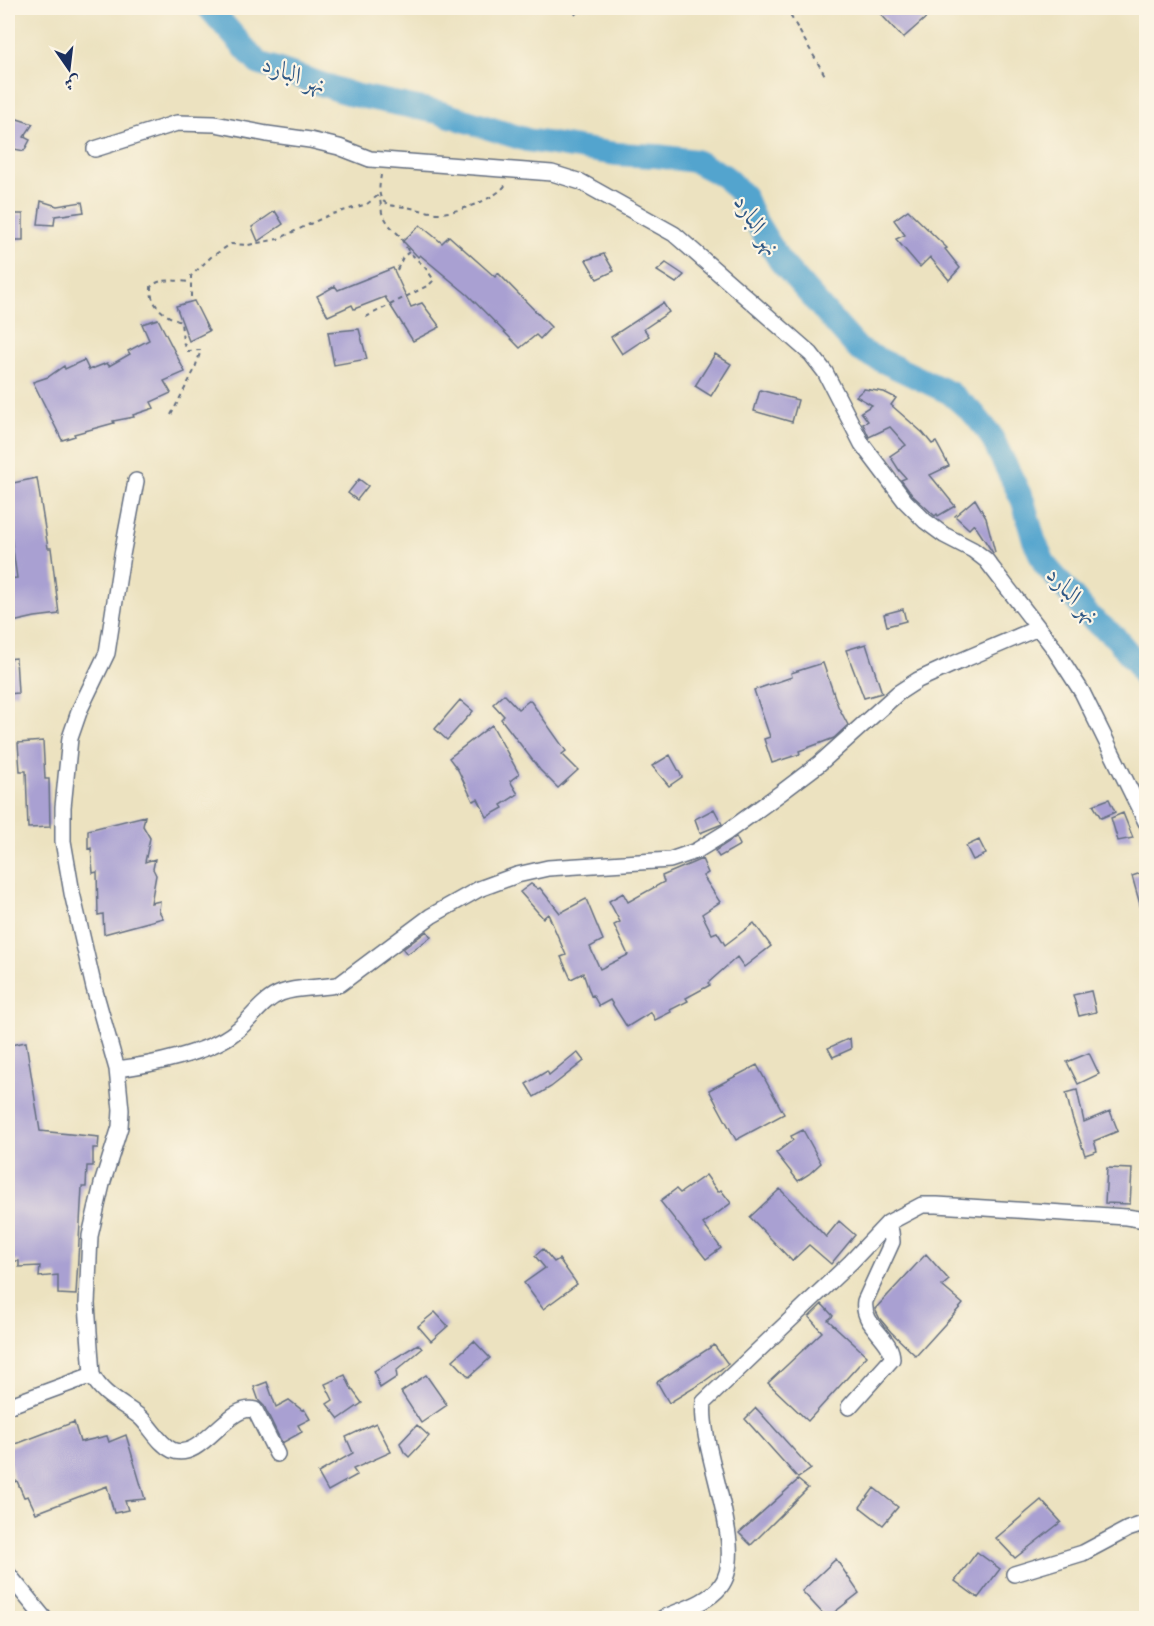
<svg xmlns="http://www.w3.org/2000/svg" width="1154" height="1626" font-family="'EB Garamond',Amiri,serif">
<rect width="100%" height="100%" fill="#fcf5e5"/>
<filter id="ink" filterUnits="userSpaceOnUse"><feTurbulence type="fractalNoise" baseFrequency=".0167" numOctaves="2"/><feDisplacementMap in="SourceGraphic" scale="12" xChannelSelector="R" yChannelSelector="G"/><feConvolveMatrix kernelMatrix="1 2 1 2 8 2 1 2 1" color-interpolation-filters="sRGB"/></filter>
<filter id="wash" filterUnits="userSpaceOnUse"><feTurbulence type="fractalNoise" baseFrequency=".008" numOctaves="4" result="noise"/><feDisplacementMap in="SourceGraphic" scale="24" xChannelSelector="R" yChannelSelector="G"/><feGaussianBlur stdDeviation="1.35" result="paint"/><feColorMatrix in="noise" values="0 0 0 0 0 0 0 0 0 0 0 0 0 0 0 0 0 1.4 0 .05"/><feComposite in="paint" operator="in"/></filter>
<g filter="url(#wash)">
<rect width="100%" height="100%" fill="#ece2c0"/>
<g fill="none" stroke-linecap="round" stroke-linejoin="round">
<path stroke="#53a4ce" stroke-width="24" d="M209,8L258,63L354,95L438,112L527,140L616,154L657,156L695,161L724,176L744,196L753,217L780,261L859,350L950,393L974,414L990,434L1023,501L1034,540L1045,565L1091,618L1115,637L1137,663L1146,681"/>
</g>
<g id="blocks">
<path fill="#a9a0d2" d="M875,8H937L903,38Z
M8,116L33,124L24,137L30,140L24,151L9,148L11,136L8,135Z
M41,201L57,206L82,202L84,212L55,216L54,225L38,224Z
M908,210L947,248L945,249L960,268L949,280L930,257L920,267L896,239L905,235L894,220Z
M275,211L283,224L258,241L252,227Z
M8,214H23V240H8Z
M420,225L442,243L449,236L495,277L498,273L551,327L540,339L536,335L520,348L468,295L420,255L418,257L403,241Z
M604,254L614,271L597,279L586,260Z
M666,263L684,275L676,283L657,271Z
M393,268L411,307L422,303L440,327L413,341L385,297L354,309L352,305L328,316L317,296L335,286L338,290Z
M194,301L209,331L189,341L176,306Z
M663,303L669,312L644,329L649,336L622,354L611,337Z
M158,319L185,372L164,381L171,393L151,402L154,408L133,415L134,417L113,421L114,423L74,434L75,436L62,440L33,382L48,377L64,366L65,369L84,360L89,370L107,363L109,366L130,354L128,351L149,340L142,324Z
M359,329L367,359L334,365L328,332Z
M715,354L731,364L711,396L695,386Z
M864,389L884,392L896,398L891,405L923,433L932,444L936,442L949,466L930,475L955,506L938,516L937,514L935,516L912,495L901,480L906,478L899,470L890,456L906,445L890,427L869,437L863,424L868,421L861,412L872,405L856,396Z
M760,390L798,400L792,422L754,411Z
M37,478L48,548H51L59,614L35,617L8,623V579L17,578L8,515V484Z
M359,479L368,486L357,500L348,493Z
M975,499L986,518L995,552L993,553L974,524L969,529L955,516Z
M903,609L906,621L887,626L884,614Z
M866,644L882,693L864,698L846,650Z
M16,658L18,693L8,694V659Z
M823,663L838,706L848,725L834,738L799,751L800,754L772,763L764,739L770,737L754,690L792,677L791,673Z
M504,694L518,709L530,700L566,751L562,754L578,770L558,788L540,770L501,719L504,716L493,704Z
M460,700L473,711L447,740L435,729Z
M492,725L519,774L510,781L518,794L501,805L503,808L487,817L478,799L473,801L458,770L449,758Z
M43,741L45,779H49L50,827L28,828L26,771H20L18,743Z
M670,755L682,777L669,786L652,766Z
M1109,799L1115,812L1101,818L1093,805Z
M714,809L722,824L700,833L695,819Z
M1123,813L1133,838L1118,841L1111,818Z
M145,816L143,826L150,838L145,862L155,859L153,869L156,875L151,903L160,901L159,911L163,918L104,934L103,914L98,915L97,872L93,873L91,848L88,849V830Z
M736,837L740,845L719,857L715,851Z
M979,840L986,854L973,860L966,846Z
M702,859L708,873L703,876L720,902L702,914L712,934L717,932L725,945L754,923L771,946L744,967L737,957L708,983L710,985L686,998L688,1001L670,1010L671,1012L655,1020L651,1012L627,1027L610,1000L599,1006L593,995L591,996L583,973L571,979L561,957L566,955L548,914L543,918L520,892L531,884L538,889L540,888L560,913L586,899L603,940L590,947L600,969L628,955L614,925L620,922L609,901L623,893L628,902L664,882L662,876Z
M1144,872L1146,881V914L1143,915L1132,876Z
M427,931L431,937L407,954L403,949Z
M1091,991L1096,1012L1079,1016L1073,995Z
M850,1038L851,1049L833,1057L828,1048Z
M26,1042L40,1131L99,1137L98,1148H93V1166H87L86,1187H82L76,1295L58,1294V1275L39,1277L40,1266L19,1267V1261H8V1056L11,1055L10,1045Z
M577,1052L584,1061L551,1087L534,1097L526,1084L547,1071L549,1075Z
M1089,1053L1099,1074L1078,1084L1067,1062Z
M757,1065L784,1114L736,1140L709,1090Z
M1077,1090L1084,1122L1110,1111L1118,1131L1094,1141L1097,1151L1085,1155L1072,1117L1066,1093Z
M803,1130L821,1163L809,1174L798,1181L776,1153L793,1140L791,1136Z
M1107,1168L1132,1169L1130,1204L1105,1203Z
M706,1175L718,1192L721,1190L731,1203L703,1224L721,1248L706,1259L660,1201L676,1189L680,1193Z
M780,1189L826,1237L839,1221L855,1235L831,1264L809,1245L792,1261L750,1217Z
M543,1249L554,1262L559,1259L577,1284L543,1309L524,1283L545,1268L535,1256Z
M926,1254L949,1280L942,1286L963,1304L916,1356L891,1332L880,1319L875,1309Z
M822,1304L833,1316L828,1320L867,1356L808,1421L768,1383L822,1332L809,1317Z
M435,1312L448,1326L431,1341L418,1326Z
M474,1341L490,1358L469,1377L453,1360Z
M418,1344L422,1349L396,1371L397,1377L380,1388L374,1371Z
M714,1345L728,1364L702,1383L669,1403L657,1382Z
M345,1375L351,1388L362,1403L339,1419L327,1404L333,1400L325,1384Z
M426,1375L447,1405L421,1423L401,1392Z
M267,1382L276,1407L289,1400L302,1410L304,1409L310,1419L298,1425L302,1432L282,1443L264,1406L259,1401L254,1387Z
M756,1408L811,1469L798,1478L745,1419Z
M74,1422L80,1442L107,1436L109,1442L126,1435L145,1499L125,1501L128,1510L114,1513L107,1486L36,1513L28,1496L24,1497L17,1481L14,1482L10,1462L8,1463V1447Z
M376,1423L391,1452L353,1469L357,1475L328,1491L318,1473L353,1453L346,1437Z
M417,1425L429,1436L409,1457L404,1452L400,1443Z
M798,1480L808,1488L751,1545L739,1533Z
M874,1488L898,1507L883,1525L860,1507Z
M1041,1500L1061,1522L1015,1558L996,1538Z
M977,1552L1000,1569L978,1598L955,1581Z
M836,1559L859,1593L827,1618L802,1591Z"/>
</g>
</g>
<g filter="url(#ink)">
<use href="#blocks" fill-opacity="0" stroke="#646e80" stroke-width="1.5"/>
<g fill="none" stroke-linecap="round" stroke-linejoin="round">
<defs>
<path id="minor" d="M95,149L177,123L215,124L267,134L310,140L339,147L370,159L552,173L581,182L674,234L811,354L825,372L862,444L905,501L925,521L944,535L973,550L986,560L1053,647L1082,692L1146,822
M117,1069L94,988L72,893L63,841V807L70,738L80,709L107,653L122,555L136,481
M92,1375C103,1396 122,1403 140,1417C151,1427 159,1444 172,1450C201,1463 228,1402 255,1410L277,1454
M8,1406L92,1375L87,1304L90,1236L102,1184L120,1127L121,1110L117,1069C150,1065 209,1053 235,1032C251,1020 262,1000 281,993C299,986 321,989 340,984L431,916L479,889L517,875L548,868L670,860L696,851L727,832L782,792L819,764L898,693L918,680L951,665L1038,628
M849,1407L892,1359C892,1337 861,1326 865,1301L892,1242L891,1232L886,1225
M8,1574L44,1618
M1014,1574L1083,1553L1128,1529L1146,1523
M663,1618C681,1610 707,1603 720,1587C750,1551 698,1449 704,1402L851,1262L888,1223L922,1205H937L1126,1217L1146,1220"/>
</defs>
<use href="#minor" stroke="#646e80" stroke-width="18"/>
<path stroke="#646e80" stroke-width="2" stroke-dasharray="4.5 4.5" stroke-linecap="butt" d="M786,8L826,77
M575,15L579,8
M381,175C380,182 378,192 381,198C386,207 398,206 406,207C417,209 427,212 438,213C454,214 501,198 507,182
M397,270L403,257L409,252
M191,297V276L211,257L231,244L248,245L278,239L329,215L367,204L380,194
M366,317L429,285L434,280L424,266L409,252L399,235L389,225L382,213L380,199
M171,415L194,371L201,350L188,351L183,342L181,322C165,316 150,306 151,287C160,277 177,281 190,282"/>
<use href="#minor" stroke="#fff" stroke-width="15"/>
</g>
</g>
<g text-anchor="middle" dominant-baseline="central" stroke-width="4.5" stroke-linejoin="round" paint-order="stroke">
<g font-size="24" font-style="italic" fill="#2f5885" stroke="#fcf5e5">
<text transform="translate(295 74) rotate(21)">نهر البارد</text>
<text transform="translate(758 225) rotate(58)">نهر البارد</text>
<text transform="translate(1074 595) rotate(48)">نهر البارد</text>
</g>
</g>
<rect width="1154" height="1626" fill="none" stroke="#fcf5e5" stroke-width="30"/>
<g transform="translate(69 69) rotate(166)" stroke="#fcf5e5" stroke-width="4.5" paint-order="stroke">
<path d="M0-4.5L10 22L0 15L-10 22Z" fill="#1b2f5e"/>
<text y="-9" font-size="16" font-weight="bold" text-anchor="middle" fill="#1b2f5e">ش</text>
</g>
</svg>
